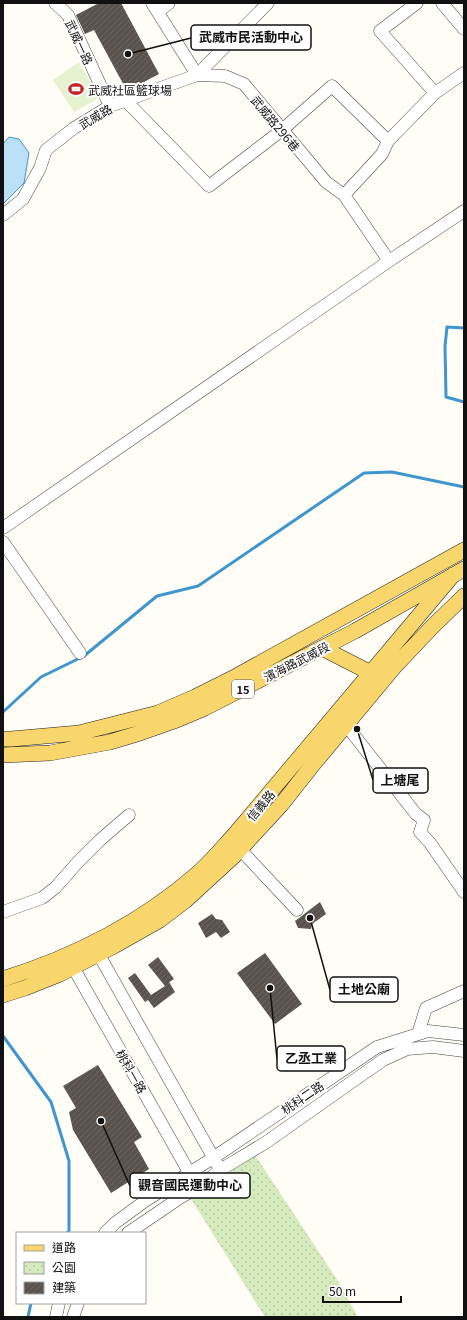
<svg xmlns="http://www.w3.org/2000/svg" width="467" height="1320" font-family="Georgia,'Noto Sans TC',serif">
<defs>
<pattern id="park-dots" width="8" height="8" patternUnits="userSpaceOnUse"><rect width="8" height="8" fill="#d5ebbd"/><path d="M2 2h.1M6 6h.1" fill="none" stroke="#b6c8a1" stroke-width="1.8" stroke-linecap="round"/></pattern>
<pattern id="building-hatch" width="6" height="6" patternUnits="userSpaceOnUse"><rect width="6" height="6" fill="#5a524d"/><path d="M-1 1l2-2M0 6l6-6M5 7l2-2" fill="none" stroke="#6d6662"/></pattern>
</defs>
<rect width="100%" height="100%" fill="#fffdf5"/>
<path fill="url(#park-dots)" d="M255,1155L336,1278L358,1317H265L191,1199Z"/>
<path fill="#e6f2cf" d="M79,62L99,98L74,112L53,80Z"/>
<path fill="#b9e0f7" stroke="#3f96cf" d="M9,137L19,139L29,153L24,183L3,204V144Z"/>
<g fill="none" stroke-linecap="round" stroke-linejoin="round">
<path stroke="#3f96cf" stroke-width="3" d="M464,328L447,327L445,346L446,397L464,402
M3,712L41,677L84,656L157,596L198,586L364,473L392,472L464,487
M3,1036L51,1102L69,1161V1231L67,1233
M28,1317L31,1303"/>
</g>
<path fill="url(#building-hatch)" d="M99,3H121L159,74L127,91L94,30L85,34L76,15Z
M320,902L326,914L312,924L311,929L298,928L295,921Z
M212,914L216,919L222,920L230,932L221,938L216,932L206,938L198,923Z
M265,953L302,1004L275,1024L237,973Z
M158,957L174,979L165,985L169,982L175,992L154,1008L148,1000L145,1002L128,978L135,973L151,995L165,986L148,965Z
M98,1065L142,1137L134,1142L149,1169L111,1193L73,1130L69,1112L76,1108L63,1086Z"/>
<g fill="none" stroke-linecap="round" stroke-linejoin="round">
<defs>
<path id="minor" d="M55,3L68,15L110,106
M152,3L197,75L225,76L244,84L326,182L344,195L389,261
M417,3L380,31L435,93
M442,3L464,29
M158,12L169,3
M126,101L209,186L282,130L332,86L388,141
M344,195L382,154L388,141L435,93L464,73
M3,215L23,199L40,168L46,150L74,128L110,106L197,75L268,3
M3,528L389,261L464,211
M3,542L80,653
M346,725L416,814L424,820L420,832L430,843L464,892
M235,844L297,910
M3,912L42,898L55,888L78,862L100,840L129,815
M94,946L217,1164
M69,959L73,967L198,1188
M418,1034L426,1008L464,991
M105,1233L115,1223L145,1201L213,1158L377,1047L428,1031L464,1035
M128,1233L181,1197L198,1188L220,1170L265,1143L383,1060L407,1049L433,1047L464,1051
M56,1317L59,1303
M73,1317L78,1303"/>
<path id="major" d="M322,648L371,673
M3,739H11L79,733L158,713L195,697L233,678L464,550
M3,755L50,753L110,742L140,733L174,721L205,708L355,631L464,569
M3,979C73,957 142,922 197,874C211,862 223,847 235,834L453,575
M3,995L25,988L60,974L114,946L160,920L185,901L234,856L281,805L311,767L396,665L432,627L464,596"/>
</defs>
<use href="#minor" stroke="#444" stroke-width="13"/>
<use href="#major" stroke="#222" stroke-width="16"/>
<use href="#minor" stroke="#fff" stroke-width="12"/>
<use href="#major" stroke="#f9d66b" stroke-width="15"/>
</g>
<defs>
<symbol id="stadium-bare" viewBox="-9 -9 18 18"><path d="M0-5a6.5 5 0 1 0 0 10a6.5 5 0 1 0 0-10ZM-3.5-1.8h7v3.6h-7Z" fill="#c4262e" stroke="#fff" stroke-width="2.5" paint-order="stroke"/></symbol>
</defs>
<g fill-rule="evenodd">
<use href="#stadium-bare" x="65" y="78" width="22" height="22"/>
</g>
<g text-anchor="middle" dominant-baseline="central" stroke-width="4" stroke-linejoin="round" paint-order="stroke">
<rect fill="#fff" stroke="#585858" stroke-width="1" x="232" y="680" width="22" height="18" rx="3"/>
<g font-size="11" font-weight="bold" fill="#111">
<text x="243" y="689">15</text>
</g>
<g font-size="12" fill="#111" stroke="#fff">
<text transform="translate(80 42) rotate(65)">武威一路</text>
<text transform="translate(95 116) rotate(-30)">武威路</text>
<text transform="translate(276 123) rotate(50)">武威路296巷</text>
<text transform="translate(296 661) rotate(-27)">濱海路武威段</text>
<text transform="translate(260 805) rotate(-50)">信義路</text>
<text transform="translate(132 1071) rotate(60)">桃科一路</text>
<text transform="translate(302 1097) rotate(-34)">桃科二路</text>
</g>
<g font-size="12" fill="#111" stroke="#fff" text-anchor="start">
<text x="88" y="89">武威社區籃球場</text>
</g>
</g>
<path fill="none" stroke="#111" stroke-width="1.5" d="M128 54L191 38M357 729L373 780M310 918L330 990M270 988L277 1059M101 1121L130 1186"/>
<g fill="#111" stroke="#fff" stroke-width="1.5">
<circle cx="128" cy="54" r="4"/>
<circle cx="357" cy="729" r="4"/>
<circle cx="310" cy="918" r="4"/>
<circle cx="270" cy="988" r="4"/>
<circle cx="101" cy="1121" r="4"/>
</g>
<g fill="#fff" stroke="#111" stroke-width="1.5">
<rect x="191" y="25" width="120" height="25" rx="4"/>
<rect x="373" y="768" width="55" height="25" rx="4"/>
<rect x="330" y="977" width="68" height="25" rx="4"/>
<rect x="277" y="1046" width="68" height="25" rx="4"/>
<rect x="130" y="1173" width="120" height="25" rx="4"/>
</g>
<g font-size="13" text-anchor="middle" font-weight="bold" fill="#111">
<text x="251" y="42">武威市民活動中心</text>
<text x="400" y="785">上塘尾</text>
<text x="364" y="994">土地公廟</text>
<text x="311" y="1063">乙丞工業</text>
<text x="190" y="1190">觀音國民運動中心</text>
</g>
<rect width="467" height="1320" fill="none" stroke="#111111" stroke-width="8"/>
<rect x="16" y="1232" width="130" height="72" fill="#ffffff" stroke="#a0a0a0"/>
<rect x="24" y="1245" width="20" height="6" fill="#f9d66b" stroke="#a0a0a0"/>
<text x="52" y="1252" font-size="12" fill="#111111">道路</text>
<rect x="24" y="1262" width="20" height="12" fill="url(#park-dots)" stroke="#a0a0a0"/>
<text x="52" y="1272" font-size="12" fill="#111111">公園</text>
<rect x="24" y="1282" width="20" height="12" fill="url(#building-hatch)" stroke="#a0a0a0"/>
<text x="52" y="1292" font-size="12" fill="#111111">建築</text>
<path d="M323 1296v6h78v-6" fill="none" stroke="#111111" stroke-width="2"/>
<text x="329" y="1296" font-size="12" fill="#111111" stroke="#ffffff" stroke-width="3" paint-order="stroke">50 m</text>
</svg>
